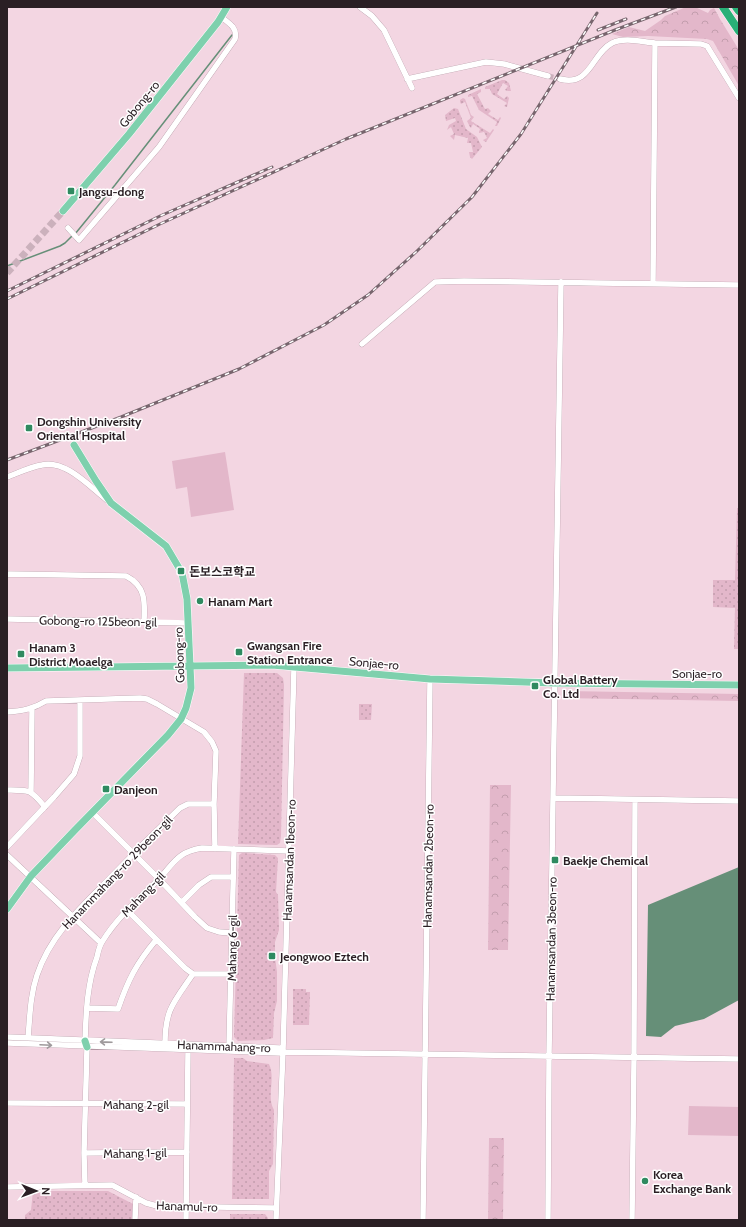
<svg xmlns="http://www.w3.org/2000/svg" width="746" height="1227" font-family="Cabin,'Noto Sans KR',sans-serif">
<defs>
<pattern id="green-dots" width="8" height="8" patternUnits="userSpaceOnUse"><rect width="8" height="8" fill="#e3b7ca"/><path d="M2 2h.1M6 6h.1" fill="none" stroke="#c39dad" stroke-width="1.8" stroke-linecap="round"/></pattern>
<pattern id="forest-crowns" width="20" height="18" patternUnits="userSpaceOnUse"><rect width="20" height="18" fill="#e3b7ca"/><path d="M2 6a3 3 0 1 1 6 0M12 15a3 3 0 1 1 6 0" fill="none" stroke="#c39dad"/></pattern>
</defs>
<rect width="100%" height="100%" fill="#f3d6e2"/>
<path fill="url(#green-dots)" d="M502,80H505L509,83L511,91H508L505,90L508,86L503,83L497,94L504,99L507,96L509,98L507,107L504,106L507,103L492,94L490,89H485V87Z
M481,89V92L477,94L485,109L488,108L491,111L488,114L498,120L500,117L501,118L497,126H495L497,122L479,110L472,96L468,97V95Z
M463,98L465,99L471,115L474,117L471,121L490,133L493,129L494,130L486,142L484,141L483,140L487,138L484,132L479,133V132L480,129L473,124L471,128L470,127L467,121L471,118L465,102L461,104L460,102V100Z
M454,108L458,109L466,129L477,137L482,147L472,159L470,157L469,152H473L471,143H467L468,138L455,135L454,140L450,136L454,134L451,127L447,130L449,125L456,121L455,118L446,121L445,115Z
M737,508H739V649H734L735,608L713,607V580H735Z
M244,673H277L283,678L284,685L281,836L280,843L277,845L238,844Z
M359,704H372L371,720H359Z
M242,853L275,855L278,858L276,892L278,895L279,930L275,942V957L277,972V1001L274,1013L273,1038L264,1040L238,1041L234,1037L239,855Z
M293,989H306V992H310L309,1025H293Z
M234,1058H243L247,1061L269,1064C276,1079 266,1096 274,1110L273,1164L269,1171V1199H232Z
M33,1191H108L133,1204L132,1220H25V1215L31,1210Z
M230,1214H265L268,1218V1220H230Z"/>
<path fill="url(#forest-crowns)" d="M686,7H695L708,13L710,10L714,8L720,19L739,50V86L713,41L707,39L648,36L623,37L612,34L629,27L645,31L661,20L665,16Z
M567,691L739,694V701L561,698Z
M490,785H511L508,950H488Z
M489,1138H504L503,1220H488Z"/>
<path fill="#e3b7ca" d="M225,452L234,510L191,517L187,487L176,489L172,461Z
M689,1106L739,1107V1136L688,1135Z"/>
<path fill="#668f78" d="M739,867V1000L704,1019L675,1026L661,1037L646,1036L648,905Z"/>
<g fill="none" stroke-linecap="round" stroke-linejoin="round">
<path stroke="#668f78" stroke-width="1.5" d="M75,234L115,185L232,35
M7,266L60,246L65,243L72,236"/>
<path stroke="#cbb1bc" stroke-width="5.5" stroke-dasharray="5.5 3" stroke-linecap="butt" d="M548,76L560,79"/>
<path stroke="#cbb1bc" stroke-width="7" stroke-dasharray="7 3.5" stroke-linecap="butt" d="M7,273L63,211"/>
<defs>
<path id="minor" d="M360,7L372,16L384,30L412,88
M407,79L486,62L504,64L548,76
M560,79C591,87 591,54 612,43C625,37 642,42 655,43
M68,228L79,240L159,147L235,39C238,28 229,23 221,17
M653,284L655,43L701,44L707,46L739,98
M362,344L435,282L464,281L739,285
M7,477C18,473 30,467 42,465C65,459 90,487 107,500
M7,575L9,574L126,576C146,586 145,602 144,622
M7,619L189,623
M7,712C22,711 33,709 46,701L140,698L147,699L157,704L204,732L212,742L216,751L214,804L215,849
M7,790C30,790 30,789 45,807
M31,792L32,708
M554,798L739,801
M92,812L159,879L195,917L207,928L219,932L232,933
M7,847L54,797L74,774L80,756V700
M7,855L101,943
M182,902L199,885L211,877H233
M127,910L185,968L193,974H231
M87,1008L118,1009C128,980 136,964 156,940
M7,1037L280,1048L283,1052
M28,1038C30,1016 30,996 37,975C50,936 79,909 107,881C131,856 155,832 180,808L188,804H214
M85,1041C86,1012 87,984 97,957C98,952 99,947 102,942C116,919 137,900 157,881C173,865 176,852 202,848L289,851
M7,1043L280,1053L283,1052L739,1059
M165,1044C165,1009 174,1002 193,974
M229,1046L234,849
M7,1103L187,1104
M84,1153L187,1152
M85,1185L84,1153L87,1047
M7,1187L112,1185L146,1203L157,1206L276,1208
M135,1220L136,1197
M186,1220L188,1050
M276,1220L283,1052L294,667
M423,1220L430,679
M548,1220L549,1056L561,282
M632,1220L634,1057L635,800"/>
<path id="major" d="M63,211L129,134L218,22L227,7
M7,668L272,665L430,679L554,683L739,685
M7,909L31,876L74,831L168,735L181,719L186,708L191,688L187,599L182,573L166,546L111,503L96,481L74,445
M85,1041L87,1047"/>
<path id="highway" d="M723,7L739,31
M736,7L739,11"/>
</defs>
<use href="#minor" stroke="#b397a3" stroke-width="6"/>
<use href="#major" stroke="#fff" stroke-width="8"/>
<use href="#highway" stroke="#fff" stroke-width="9"/>
<use href="#minor" stroke="#fff" stroke-width="5.5"/>
<use href="#major" stroke="#7ed0ad" stroke-width="7"/>
<use href="#highway" stroke="#28b077" stroke-width="8"/>
<defs>
<path id="rail" d="M598,30L626,19
M7,291L160,216L272,167
M7,299L160,224L346,139L615,30L676,7
M7,460L121,417L239,369L324,325L368,295L416,252L472,197L521,134L597,13"/>
</defs>
<use href="#rail" stroke="#77656d" stroke-width="3"/>
<use href="#rail" stroke="#fff" stroke-width="1.5" stroke-dasharray="4.5" stroke-linecap="butt"/>
</g>
<defs><path id="oneway-shaft" d="M-6 0H5M1.5-3L5.5 0L1.5 3" fill="none" stroke-width="1.6" stroke-linecap="round" stroke-linejoin="round"/></defs>
<g stroke="#9f9a9c">
<use href="#oneway-shaft" transform="translate(106 1042) rotate(-178)"/>
<use href="#oneway-shaft" transform="translate(46 1045) rotate(3)"/>
</g>
<g fill="#2f8a60" stroke="#fff" stroke-width="1.5">
<rect x="67" y="187" width="8" height="8" rx="2"/>
<rect x="25" y="424" width="8" height="8" rx="2"/>
<rect x="177" y="567" width="8" height="8" rx="2"/>
<circle cx="200" cy="601" r="4"/>
<rect x="235" y="648" width="8" height="8" rx="2"/>
<rect x="17" y="650" width="8" height="8" rx="2"/>
<rect x="531" y="682" width="8" height="8" rx="2"/>
<rect x="102" y="785" width="8" height="8" rx="2"/>
<rect x="551" y="856" width="8" height="8" rx="2"/>
<rect x="268" y="952" width="8" height="8" rx="2"/>
<circle cx="645" cy="1181" r="4"/>
</g>
<g text-anchor="middle" dominant-baseline="central" stroke-width="3" stroke-linejoin="round" paint-order="stroke">
<g font-size="12" fill="#2a1f24" stroke="#fff">
<text transform="translate(139 104) rotate(-51)">Gobong-ro</text>
<text transform="translate(98 621) rotate(1)">Gobong-ro 125beon-gil</text>
<text transform="translate(179 655) rotate(-92)">Gobong-ro</text>
<text transform="translate(374 663) rotate(5)">Sonjae-ro</text>
<text x="697" y="673">Sonjae-ro</text>
<text transform="translate(289 860) rotate(-88)">Hanamsandan 1beon-ro</text>
<text transform="translate(428 866) rotate(-89)">Hanamsandan 2beon-ro</text>
<text transform="translate(117 872) rotate(-46)">Hanammahang-ro 29beon-gil</text>
<text transform="translate(143 894) rotate(-46)">Mahang-gil</text>
<text transform="translate(551 939) rotate(-89)">Hanamsandan 3beon-ro</text>
<text transform="translate(232 948) rotate(-89)">Mahang 6-gil</text>
<text transform="translate(224 1046) rotate(2)">Hanammahang-ro</text>
<text x="136" y="1104">Mahang 2-gil</text>
<text transform="translate(135 1153) rotate(-1)">Mahang 1-gil</text>
<text transform="translate(187 1206) rotate(2)">Hanamul-ro</text>
</g>
<g font-size="12" font-weight="bold" fill="#2a1f24" stroke="#fff" text-anchor="start">
<text x="79" y="191">Jangsu-dong</text>
<text x="37" y="421">Dongshin University<tspan x="37" dy="14">Oriental Hospital</tspan></text>
<text x="189" y="571">돈보스코학교</text>
<text x="208" y="601">Hanam Mart</text>
<text x="247" y="645">Gwangsan Fire<tspan x="247" dy="14">Station Entrance</tspan></text>
<text x="29" y="647">Hanam 3<tspan x="29" dy="14">District Moaelga</tspan></text>
<text x="543" y="679">Global Battery<tspan x="543" dy="14">Co. Ltd</tspan></text>
<text x="114" y="789">Danjeon</text>
<text x="563" y="860">Baekje Chemical</text>
<text x="280" y="956">Jeongwoo Eztech</text>
<text x="653" y="1174">Korea<tspan x="653" dy="14">Exchange Bank</tspan></text>
</g>
</g>
<rect width="746" height="1227" fill="none" stroke="#2a1f24" stroke-width="16"/>
<g transform="translate(36 1191) rotate(91)" stroke="#ffffff" stroke-width="3" paint-order="stroke">
<path d="M0-3L7 15L0 10L-7 15Z" fill="#2a1f24"/>
<text y="-6" font-size="11" font-weight="bold" text-anchor="middle" fill="#2a1f24">N</text>
</g>
</svg>
